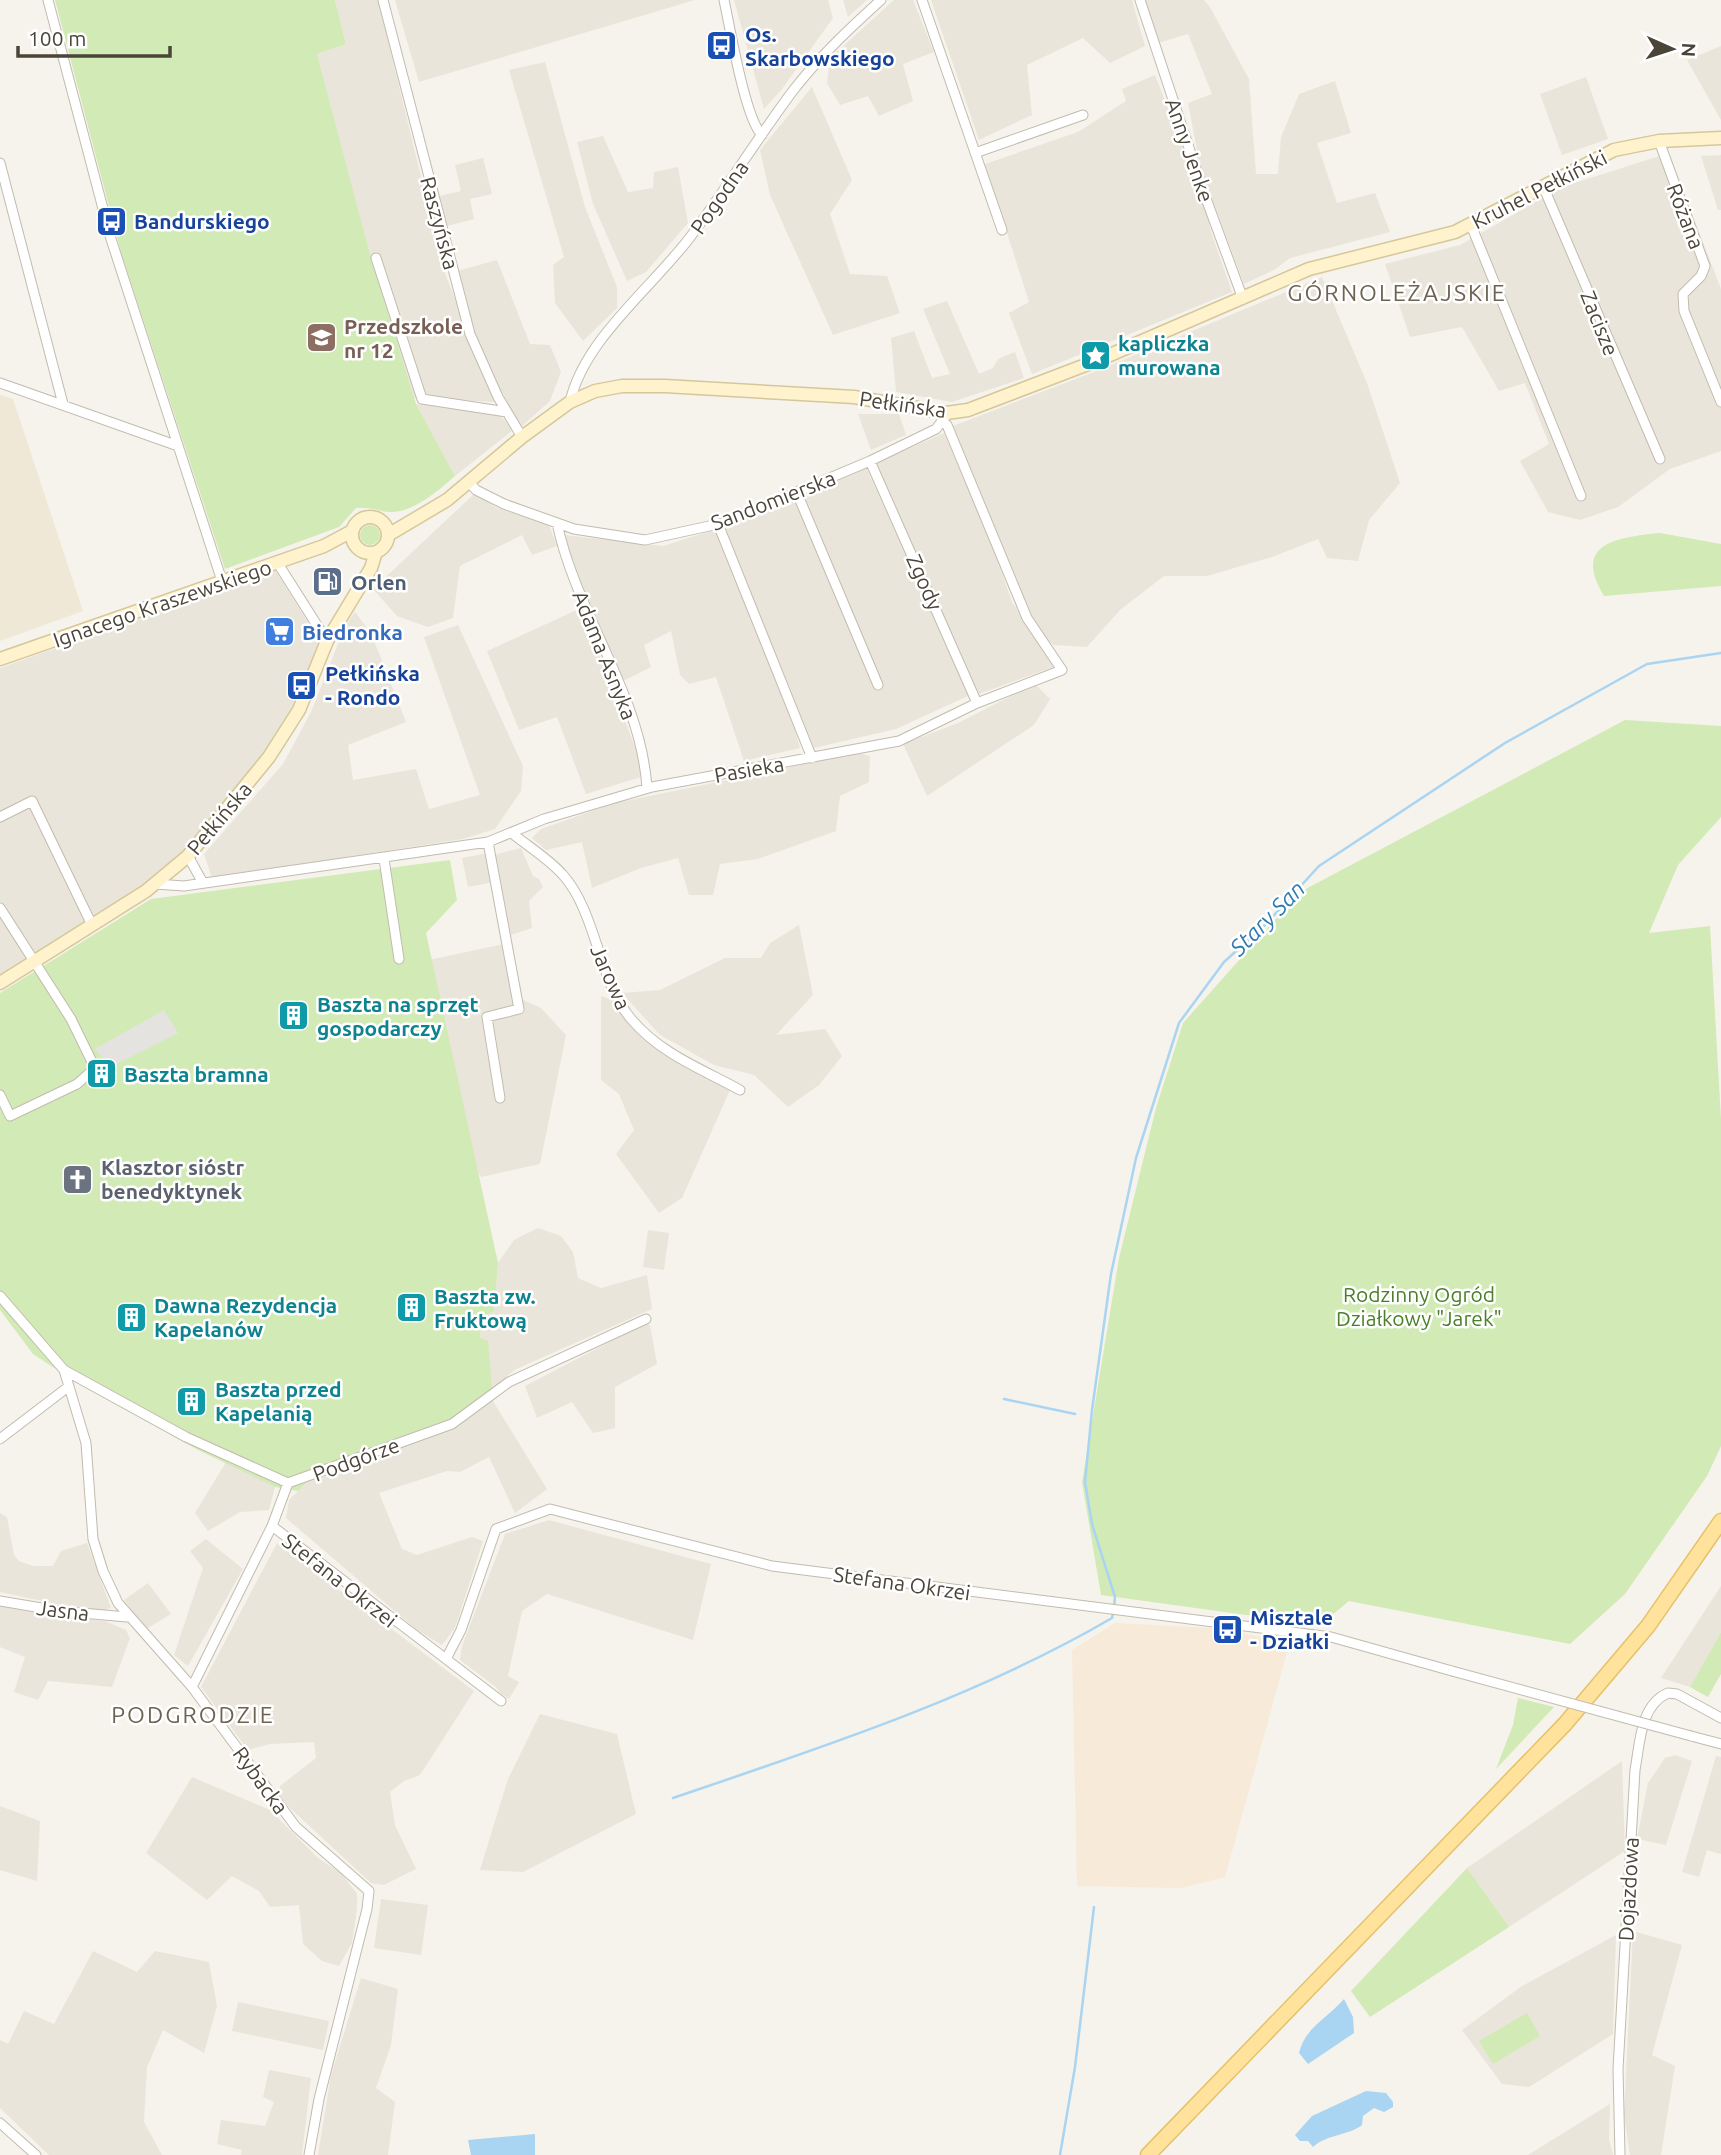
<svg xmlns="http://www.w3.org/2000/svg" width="1721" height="2155" font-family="Ubuntu,sans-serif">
<rect width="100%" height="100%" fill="#f6f3ec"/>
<path fill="#eae5da" d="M335,0H378L444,271L496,402L414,398L368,247L317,54L346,44Z
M395,0H695L419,82Z
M734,0H828L833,18L782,89L764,109Z
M843,0H867L848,17Z
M894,0H913L934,52L903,64L913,101L879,116L868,96L840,105L827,83L830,58Z
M931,0H1132L1145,46L1110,63L1083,38L1027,65L1032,115L979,140Z
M1143,0H1204L1210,7L1249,79L1256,174H1278L1281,137L1299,94L1335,81L1351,133L1317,143L1337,203L1375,193L1390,232L1290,258L1274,270L1244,284L1200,166L1188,103L1212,94L1188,34L1158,43Z
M1721,46V120L1687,60Z
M545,62L585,207L617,287V308L583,341L555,303L553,265L564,257L509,70Z
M1155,75L1204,202L1211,232L1232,292L1032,374L1009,313L1029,302L985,164L1078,132L1126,101L1122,89Z
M1586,77L1608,139L1562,155L1540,94Z
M812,87L852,180L830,214L850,274L887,276L900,313L833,335L770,195L760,150Z
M603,136L628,192L653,188L654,172L678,167L688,223L646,272L627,281L593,204L577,142Z
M1669,153L1721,289V451L1670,469L1618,507L1580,520L1548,512L1520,461L1549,444L1525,383L1499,391L1462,327L1410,337L1385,264L1460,245L1562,187Z
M1721,155V210H1718L1701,156Z
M483,158L492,194L470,199L474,219L447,226L439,196L461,191L455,165Z
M497,260L530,344L550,345L561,372L550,401L521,427L482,356L457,271Z
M1322,277L1367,383L1400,483L1369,520L1358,561L1327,558L1318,539L1272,557L1207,576H1164L1120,610L1087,647L1054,645L1047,640L1027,613L968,470L953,426L1094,372Z
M947,301L979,374L993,368L998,359L1015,352L1024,378L952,402L896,392L891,338L914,331L932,378L950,374L923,309Z
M416,404L498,413L513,430L455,476Z
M858,414H899L906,435L871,450Z
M944,433L989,537L1012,602L1039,640L1053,667L979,694L876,463Z
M866,467L970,695L896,729L814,748L725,528L802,497Z
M475,493L497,508L549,525L557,546L532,555L522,535L460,566L453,618L428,627L397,616L373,589Z
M717,529L792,719L800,748L744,761L716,677L689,684L680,675L671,631L644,645L651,667L623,681L565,550L564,535L663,546Z
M275,570L321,643L295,706L266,755L184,852L144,887L0,976V668Z
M581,608L639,757L641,777L586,794L557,717L519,730L487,651Z
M355,612L371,633L406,722L348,745L353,780L416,769L429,809L480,795L424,637L458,625L523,766L521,791L495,829L463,839L212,878L204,854L283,764L311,712L345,626Z
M1035,684L1050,699L1034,725L927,796L903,744L958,723Z
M859,753L870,756L869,782L840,796L836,831L758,859L720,864L713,895H689L678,858L641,868L592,888L582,842L546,850L532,838L541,829L615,803Z
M521,848L533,876L539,879L543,887L529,901L532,928L511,935L494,855Z
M488,853L494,882L468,887L462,858Z
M799,925L813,995L776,1035L825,1029L842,1056L819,1085L788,1107L754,1075L714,1065L660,1035L622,993L660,990L725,958H761L770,943Z
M504,944L523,1000L541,1008L566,1035L540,1164L481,1177L434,1107L391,968Z
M601,996L614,1001L626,1020L655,1048L730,1090L682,1198L659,1213L616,1154L634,1130L619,1094L601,1080Z
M538,1228L561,1236L573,1252L578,1278L601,1288L647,1275L652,1309L514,1370L492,1390L265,1427L488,1342L480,1339L482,1318L494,1311L498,1263L514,1240Z
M648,1230L669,1233L664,1270L643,1267Z
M644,1324L650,1325L657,1364L615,1387V1428L593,1433L572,1402L537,1418L525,1386Z
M493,1401L547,1489L515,1513L489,1457L460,1472L447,1471L379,1493L402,1549L417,1555L472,1537L483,1541L455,1628L442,1645L417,1630L286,1518L289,1500L306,1483L462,1423Z
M226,1462L275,1487L269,1510L240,1512L208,1531L195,1513Z
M0,1513L7,1517L14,1555L19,1561L33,1566H53L61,1551L87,1543L111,1608L102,1611L80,1609L0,1592Z
M549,1520L711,1564L693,1640L547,1594L522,1611L508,1676L519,1682L509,1699L500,1693L496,1687L460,1660L462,1646L505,1534Z
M206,1539L243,1569L188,1666L174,1655L203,1568L190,1551Z
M277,1543L474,1691L420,1775L404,1781L390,1792L395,1825L416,1869L384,1885L371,1883L277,1796L280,1786L316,1758L314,1742L270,1744L248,1750L201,1687Z
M148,1583L171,1614L148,1628L142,1625L124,1600Z
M1721,1586V1632L1690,1687L1661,1678Z
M0,1606L61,1617L105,1621L126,1630L130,1638L112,1687L48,1681L38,1700L14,1692L25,1657L0,1647Z
M540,1714L617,1734L636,1814L523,1872L480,1870L508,1779Z
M1675,1755L1692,1761L1666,1845L1637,1839L1648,1783L1665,1758Z
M1716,1756L1721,1757V1854L1707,1850L1699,1877L1682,1872Z
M1622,1761L1625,1851L1509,1927L1467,1868Z
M192,1777L270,1810L318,1858L341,1873L357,1894V1909L352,1943L339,1966L322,1961L303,1944L299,1905L270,1907L259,1891L232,1876L207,1900L146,1853Z
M0,1806L40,1821L37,1881L0,1870Z
M381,1899L428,1905L421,1955L374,1948Z
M1633,1931L1682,1945L1652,2055L1675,2066L1661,2155H1630L1624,2115Z
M1616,1935L1613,2034L1529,2087L1502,2084L1462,2030L1522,1986Z
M93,1951L137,1972L155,1951L209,1962L217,2006L204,2053L163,2030L147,2067L144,2122L162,2155H49L0,2108V2040L8,2044L24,2011L54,2024Z
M361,1978L398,1989L391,2045L376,2088L395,2102L388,2155H318L331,2075Z
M238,2002L329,2021L323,2050L232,2031Z
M269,2070L311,2078L302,2155H241L242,2150L217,2144L221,2120L265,2126L274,2102L263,2097Z
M1610,2104L1609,2140L1613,2155H1528Z"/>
<path fill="#f7ead8" d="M1115,1623L1229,1629L1289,1645L1225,1877L1181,1888L1077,1886L1072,1650Z"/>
<path fill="#efe8d6" d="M0,395L13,399L83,611L0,641Z"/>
<path fill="#d2eab5" d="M55,0H335L346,44L317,54L370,254L416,404L455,476C439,490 413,513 390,512C377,511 372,507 356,508L339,527L225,569L121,252Z
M360 535a10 10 0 1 1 20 0a10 10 0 1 1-20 0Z
M1660,533L1721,544V586L1604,596C1572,544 1616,537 1660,533Z
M1625,720L1721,726V817L1678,865L1649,933L1710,926L1721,1119V1446L1707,1476L1625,1594L1570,1644L1349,1601L1320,1625L1101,1595L1082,1482L1119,1258L1156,1108L1183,1023L1300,892Z
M450,860L457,900L426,933L498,1263L494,1311L482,1318L480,1338L488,1341L493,1401L462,1423L306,1483L298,1491L275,1487L198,1450L77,1383L33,1354L0,1310V993L151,899Z
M1721,1632V1674L1708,1697L1690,1687Z
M1518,1698L1554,1707L1496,1769L1513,1725Z
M1467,1868L1509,1927L1370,2017L1351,1991Z
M1527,2013L1540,2036L1493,2064L1479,2041Z"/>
<path fill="#e5e3e0" d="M164,1010L178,1033L111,1067L95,1049Z"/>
<path fill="#a9d4f2" d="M1344,1999L1353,2017L1354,2033L1308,2064L1299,2053C1305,2027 1328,2018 1344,1999Z
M1366,2091L1386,2093L1393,2102V2107L1384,2112L1374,2108L1363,2116L1362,2125C1348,2136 1327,2134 1313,2147L1308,2141H1300L1295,2135L1312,2116Z
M535,2134V2155H471L468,2140Z"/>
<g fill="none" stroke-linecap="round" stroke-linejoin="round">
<path stroke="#a9d4f2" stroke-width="2.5" d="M1004,1399L1075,1414
M1114,1607L1115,1597L1092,1524L1085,1482L1092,1410L1111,1274L1136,1158L1179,1023L1224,962L1267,923L1319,866L1505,743L1647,664L1721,653
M673,1798C820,1748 977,1697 1112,1618L1113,1613
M1060,2155L1075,2067L1094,1907"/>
<defs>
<path id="street" d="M48,0L111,239L222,581
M383,0L470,334L498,397L522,437
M724,0C730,27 745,119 762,135
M922,0L1002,230
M1140,0L1204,193L1243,299
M1659,141L1705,266L1701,276L1683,294L1684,311L1721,402
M975,153L1083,115
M0,163L63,404
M1543,186L1660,459
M1471,225L1581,496
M376,258L422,399L507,412
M0,383L178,446
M570,402C584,339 653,287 691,236C726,189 757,139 792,92C818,58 849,29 881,0
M870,461L977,703
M469,482L476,490L504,504L574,529L645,540L723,523L870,461L936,429L945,417
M797,493L878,685
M557,523C576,614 641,694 647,788
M718,524L812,758
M277,562L327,641
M0,817L32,801L92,925
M513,834C529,847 549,859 563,875C597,913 598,981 632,1020C661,1054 702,1069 740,1090
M488,842L519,1009L487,1017L500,1098
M188,856L203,883
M384,859L399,959
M155,884L184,886L488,842L544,819L652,787L899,741L977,703L1062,670L1027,618L947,425L943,422
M0,908L71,1019L95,1068L77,1084L10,1116L0,1095
M0,1296L64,1370L86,1443L93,1539L103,1571L118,1603L192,1687L296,1827L369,1891L367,1909L319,2099L309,2155
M64,1370L186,1437L288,1483L452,1424L509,1382L646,1319
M0,1439L68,1387
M272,1526L446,1659L461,1630L496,1529L550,1509L772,1566L1331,1637L1452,1671
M0,1601L59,1611L127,1617
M446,1659L501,1701
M192,1687L272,1526L288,1483
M1691,1736L1721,1744
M0,2123L36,2155
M1620,2155L1618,2069L1635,1770C1640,1743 1640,1705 1668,1693L1677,1694L1721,1718"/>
<path id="secondary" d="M352 535a18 18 0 1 1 36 0a18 18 0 1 1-36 0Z
M388,535L447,500L522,437L570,402L595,391L622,386H665L854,397L946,413L968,410L1096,361L1309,269L1455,232L1614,150L1659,141L1721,138
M0,659L324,546L352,531
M0,983L146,891L188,856L269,757L299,710L327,641L371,568L376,552"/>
<path id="primary" d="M1148,2155L1565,1724L1648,1626L1721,1521"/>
</defs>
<use href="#street" stroke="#c2bbae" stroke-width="11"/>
<use href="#secondary" stroke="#d6c79b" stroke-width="15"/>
<use href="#primary" stroke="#e6c16a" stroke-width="17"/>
<use href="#street" stroke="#fff" stroke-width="9"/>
<use href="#secondary" stroke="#fff3cd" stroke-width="12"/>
<use href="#primary" stroke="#ffe39c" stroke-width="14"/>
<defs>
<path id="street-bridge" d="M1452,1671L1691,1736"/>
</defs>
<use href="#street-bridge" stroke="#c2bbae" stroke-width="11" stroke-linecap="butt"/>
<use href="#street-bridge" stroke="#fff" stroke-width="9"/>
</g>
<defs>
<symbol id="bus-square" viewBox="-11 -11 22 22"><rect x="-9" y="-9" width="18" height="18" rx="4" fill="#1a4fb4" stroke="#fff"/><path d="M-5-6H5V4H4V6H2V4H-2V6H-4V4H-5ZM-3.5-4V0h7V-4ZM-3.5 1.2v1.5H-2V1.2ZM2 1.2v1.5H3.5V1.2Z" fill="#fff"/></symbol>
<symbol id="school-square" viewBox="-11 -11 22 22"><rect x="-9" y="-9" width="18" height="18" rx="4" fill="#8d6e63" stroke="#fff"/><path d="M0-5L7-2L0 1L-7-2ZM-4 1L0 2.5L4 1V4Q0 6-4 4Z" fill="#fff"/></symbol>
<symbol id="sight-square" viewBox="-11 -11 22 22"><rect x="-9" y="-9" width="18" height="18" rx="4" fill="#0f9aa8" stroke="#fff"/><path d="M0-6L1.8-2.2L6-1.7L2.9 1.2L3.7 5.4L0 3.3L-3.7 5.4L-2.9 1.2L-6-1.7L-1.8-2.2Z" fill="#fff"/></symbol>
<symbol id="fuel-square" viewBox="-11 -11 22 22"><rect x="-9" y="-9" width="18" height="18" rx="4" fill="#5c6f8a" stroke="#fff"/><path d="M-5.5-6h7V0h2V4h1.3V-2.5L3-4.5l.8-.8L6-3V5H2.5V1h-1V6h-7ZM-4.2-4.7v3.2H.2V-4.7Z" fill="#fff"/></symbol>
<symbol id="supermarket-square" viewBox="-11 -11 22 22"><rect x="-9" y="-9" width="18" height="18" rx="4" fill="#3f7fe0" stroke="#fff"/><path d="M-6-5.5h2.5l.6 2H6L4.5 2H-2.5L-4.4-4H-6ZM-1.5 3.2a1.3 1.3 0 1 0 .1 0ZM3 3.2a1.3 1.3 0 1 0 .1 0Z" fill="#fff"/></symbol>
<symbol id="building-square" viewBox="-11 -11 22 22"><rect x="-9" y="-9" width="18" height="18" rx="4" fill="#0f9aa8" stroke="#fff"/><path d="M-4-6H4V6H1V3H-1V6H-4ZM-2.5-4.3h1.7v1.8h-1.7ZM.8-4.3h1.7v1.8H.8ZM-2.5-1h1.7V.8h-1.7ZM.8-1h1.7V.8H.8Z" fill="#fff"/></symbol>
<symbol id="church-square" viewBox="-11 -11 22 22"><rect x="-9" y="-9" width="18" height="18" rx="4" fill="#6b7280" stroke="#fff"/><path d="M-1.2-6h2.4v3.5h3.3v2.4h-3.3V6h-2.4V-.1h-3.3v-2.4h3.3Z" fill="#fff"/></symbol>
</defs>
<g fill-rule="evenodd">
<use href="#bus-square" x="704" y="28" width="35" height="35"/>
<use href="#bus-square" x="94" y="204" width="35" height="35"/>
<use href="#school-square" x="304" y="320" width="35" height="35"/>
<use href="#sight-square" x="1078" y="338" width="35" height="35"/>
<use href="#fuel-square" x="310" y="564" width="35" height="35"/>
<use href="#supermarket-square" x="262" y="614" width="35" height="35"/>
<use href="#bus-square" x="284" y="668" width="35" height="35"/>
<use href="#building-square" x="276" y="998" width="35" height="35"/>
<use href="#building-square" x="84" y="1056" width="35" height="35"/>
<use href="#church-square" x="60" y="1162" width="35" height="35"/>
<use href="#building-square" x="394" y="1290" width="35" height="35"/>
<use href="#building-square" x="114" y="1300" width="35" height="35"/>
<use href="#building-square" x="174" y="1384" width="35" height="35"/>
<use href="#bus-square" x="1210" y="1612" width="35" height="35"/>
</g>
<g text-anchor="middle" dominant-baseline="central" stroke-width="5" stroke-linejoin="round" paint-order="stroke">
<g font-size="21" font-weight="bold" fill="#164399" stroke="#fff" text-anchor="start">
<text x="745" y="34">Os.<tspan x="745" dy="24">Skarbowskiego</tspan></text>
<text x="134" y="221">Bandurskiego</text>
<text x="325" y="673">Pełkińska<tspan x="325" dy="24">- Rondo</tspan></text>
<text x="1250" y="1617">Misztale<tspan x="1250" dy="24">- Działki</tspan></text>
</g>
<g font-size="21" fill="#4b4439" stroke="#fff">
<text transform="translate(1190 150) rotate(71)">Anny Jenke</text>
<text transform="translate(1539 189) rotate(-27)">Kruhel Pełkiński</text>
<text transform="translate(719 197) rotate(-55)">Pogodna</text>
<text transform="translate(1686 216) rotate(69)">Różana</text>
<text transform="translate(440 223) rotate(75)">Raszyńska</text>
<text transform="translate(1600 323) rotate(68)">Zacisze</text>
<text transform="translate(903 404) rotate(8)">Pełkińska</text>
<text transform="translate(773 500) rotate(-21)">Sandomierska</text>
<text transform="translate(925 582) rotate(66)">Zgody</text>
<text transform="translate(162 603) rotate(-19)">Ignacego Kraszewskiego</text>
<text transform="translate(605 655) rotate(68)">Adama Asnyka</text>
<text transform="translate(749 769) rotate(-10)">Pasieka</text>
<text transform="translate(219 818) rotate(-50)">Pełkińska</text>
<text transform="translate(611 977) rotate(66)">Jarowa</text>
<text transform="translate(356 1459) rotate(-20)">Podgórze</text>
<text transform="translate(340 1580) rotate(38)">Stefana Okrzei</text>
<text transform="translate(902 1583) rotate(8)">Stefana Okrzei</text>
<text transform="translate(63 1610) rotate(7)">Jasna</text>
<text transform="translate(261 1780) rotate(54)">Rybacka</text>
<text transform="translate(1628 1889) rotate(-87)">Dojazdowa</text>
</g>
<g font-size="21" font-weight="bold" fill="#785e54" stroke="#fff" text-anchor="start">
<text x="344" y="326">Przedszkole<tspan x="344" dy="24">nr 12</tspan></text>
</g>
<g font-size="21" font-weight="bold" fill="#0d838f" stroke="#fff" text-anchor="start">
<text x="1118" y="343">kapliczka<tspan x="1118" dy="24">murowana</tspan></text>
<text x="317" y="1004">Baszta na sprzęt<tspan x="317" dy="24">gospodarczy</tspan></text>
<text x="124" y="1074">Baszta bramna</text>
<text x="434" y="1296">Baszta zw.<tspan x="434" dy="24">Fruktową</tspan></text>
<text x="154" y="1305">Dawna Rezydencja<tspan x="154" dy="24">Kapelanów</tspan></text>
<text x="215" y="1389">Baszta przed<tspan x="215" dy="24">Kapelanią</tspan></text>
</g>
<g font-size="21" font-weight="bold" fill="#4e5e75" stroke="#fff" text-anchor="start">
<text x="351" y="582">Orlen</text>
</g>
<g font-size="21" font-weight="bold" fill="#366cbe" stroke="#fff" text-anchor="start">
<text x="302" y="632">Biedronka</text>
</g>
<g font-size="21" font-weight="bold" fill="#5b616d" stroke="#fff" text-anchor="start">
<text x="101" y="1167">Klasztor sióstr<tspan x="101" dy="24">benedyktynek</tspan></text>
</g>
<g font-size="21" fill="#4a7f2a" stroke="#fff">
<text x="1419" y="1294">Rodzinny Ogród<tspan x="1419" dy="24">Działkowy "Jarek"</tspan></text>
</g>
<g font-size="23" letter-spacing="2" fill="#6e6250" stroke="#fff">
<text x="1397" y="292">GÓRNOLEŻAJSKIE</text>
<text x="193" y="1714">PODGRODZIE</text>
</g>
<g font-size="23" font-style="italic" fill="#2e7ab2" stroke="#fff">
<text transform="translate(1267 918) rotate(-45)">Stary San</text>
</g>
</g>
<g transform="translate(1672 49) rotate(93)" stroke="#ffffff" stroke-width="5" paint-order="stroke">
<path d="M0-5L12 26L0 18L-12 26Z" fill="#4b4439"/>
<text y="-10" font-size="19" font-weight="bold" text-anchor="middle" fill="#4b4439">N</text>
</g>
<path d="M18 46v10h152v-10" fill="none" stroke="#4b4439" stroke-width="3.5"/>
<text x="28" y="46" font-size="21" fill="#4b4439" stroke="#ffffff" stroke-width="5" paint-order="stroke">100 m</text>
</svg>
